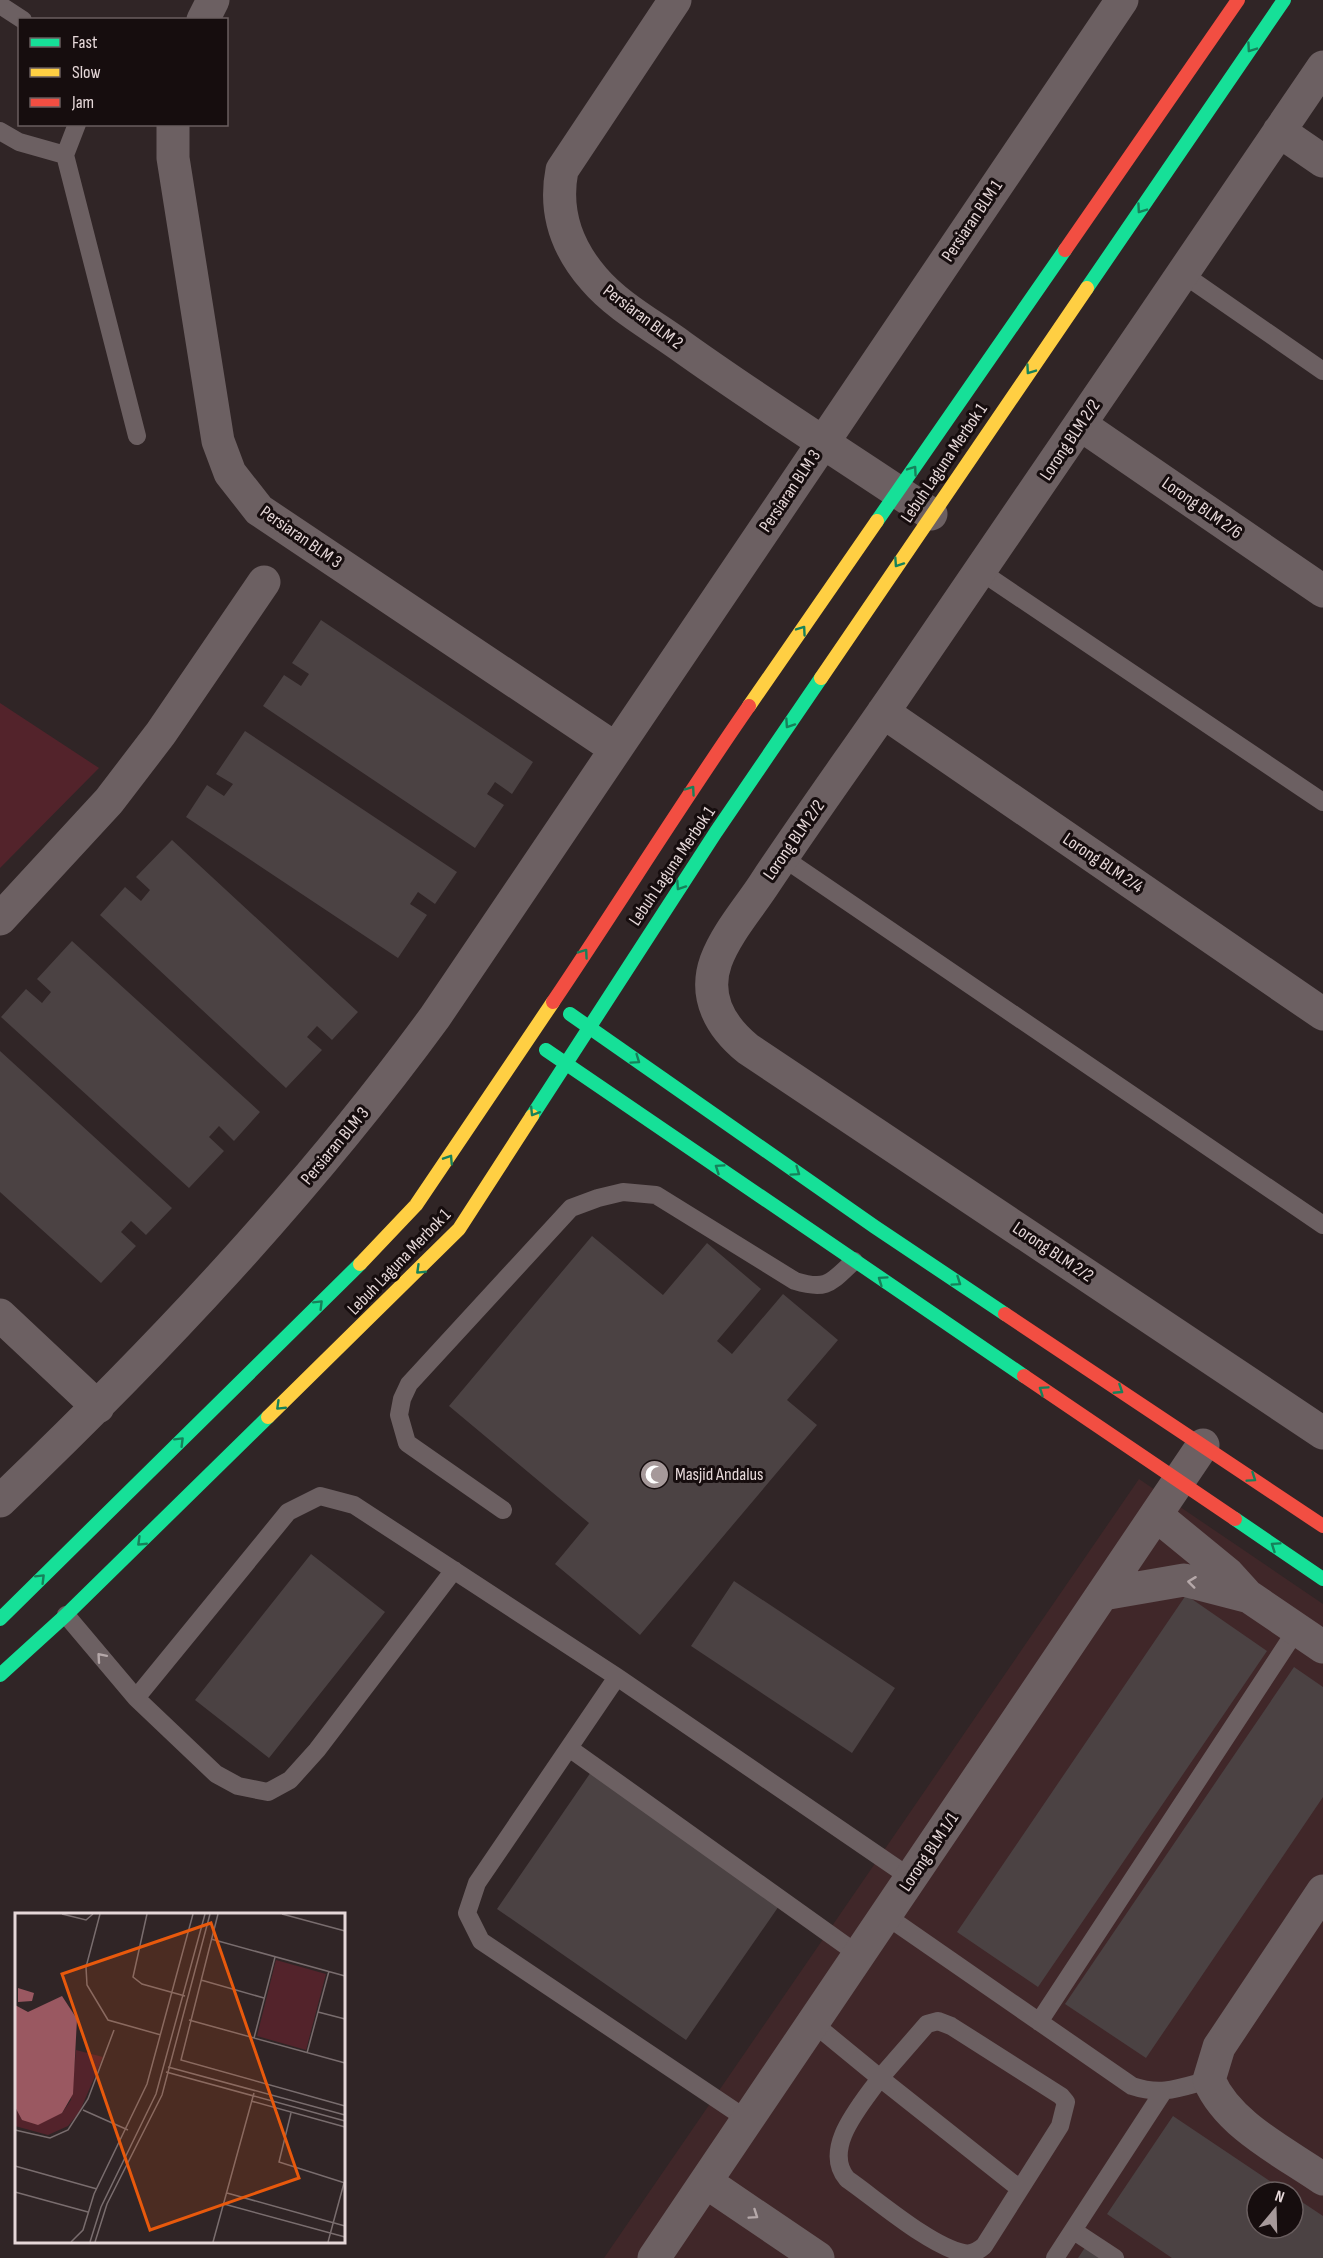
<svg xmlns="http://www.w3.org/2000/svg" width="1323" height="2258" font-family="'Sofia Sans Condensed',sans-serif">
<rect width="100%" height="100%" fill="#302526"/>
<path fill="#402729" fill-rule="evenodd" d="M1139,1479L1323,1604V2258H604ZM1257,2192H1293V2228H1257Z"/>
<path fill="#53232b" d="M0,703L99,768L0,868Z"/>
<path fill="#4b4243" d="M321,620L533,762L512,794L495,782L487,794L504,805L475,848L263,706L284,675L301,686L309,674L292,663Z
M245,731L457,872L435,904L418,892L410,904L427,915L398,958L186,817L207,785L224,796L233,784L216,774Z
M172,840L358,1012L332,1040L317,1026L307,1037L322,1050L286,1088L100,915L125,887L141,901L150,890L136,877Z
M72,941L260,1112L234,1141L219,1126L209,1137L224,1151L189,1188L1,1017L26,989L42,1003L51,992L37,979Z
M0,1051L172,1208L146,1235L131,1221L121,1232L136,1246L101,1283L0,1192Z
M592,1236L663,1295L707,1243L761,1289L717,1341L732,1354L783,1294L838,1340L787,1400L817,1425L640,1635L555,1564L589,1523L449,1406Z
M311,1554L385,1612L269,1758L195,1700Z
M734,1581L895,1688L852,1753L691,1646Z
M1186,1595L1267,1651L1038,1987L957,1932Z
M1294,1667L1323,1687V1797L1146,2058L1065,2004Z
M591,1772L781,1903L686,2040L497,1909Z
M1173,2116L1286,2192H1257V2228H1293V2196L1323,2216V2258H1172L1107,2214Z
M1086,2246L1104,2258H1078Z"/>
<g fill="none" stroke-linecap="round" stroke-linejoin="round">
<path stroke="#6c6062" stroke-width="18" d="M0,5L23,20
M77,124L65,155L137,436
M0,131L19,142L65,155
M1183,274L1323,371
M980,571L1323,802
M782,857L1323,1225
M503,1510L407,1443L399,1415L402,1399L409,1384L571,1208L598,1198L623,1192L656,1195L795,1281C828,1291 831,1282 854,1261
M66,1615L136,1698L216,1774L238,1786L268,1792L290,1780L317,1750L454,1570
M617,1677L477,1883L467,1913L481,1941L748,2120
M136,1698L288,1512L320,1496L354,1505L617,1677L911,1878
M569,1748L859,1955
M885,1915L1132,2086C1162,2096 1179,2088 1209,2080
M1039,2022L1297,1629
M813,2023L880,2078L927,2024L938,2021L951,2026L1061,2096L1066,2102L1060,2126L984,2246C978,2251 972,2255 964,2253C931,2247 876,2199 847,2179C821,2148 862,2104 880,2078L1020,2189
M1074,2231L1115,2258
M1055,2258L1163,2092"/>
<path stroke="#6c6062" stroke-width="33" d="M675,0L562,170C554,211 566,247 594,279C617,306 652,325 681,346C762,404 848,458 931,514
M203,20L213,0
M1323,67C1180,276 1039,487 895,695C851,759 806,821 763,886C747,910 726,934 716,961C703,997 721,1027 748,1049L1323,1433
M173,124V158L218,441L230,473L259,510L616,749
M1279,131L1323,161
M1081,425L1323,591
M883,712L1323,1014
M0,919L109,801L161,733L264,582
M0,1315L98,1407
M0,1501C157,1351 307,1192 435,1017L1122,0
M1156,1515L1228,1574L1248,1596L1323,1647
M1103,1594L1184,1580L1246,1596
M1323,1891L1219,2047L1209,2080C1228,2125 1284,2152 1323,2179
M706,2182L818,2258
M654,2258L1203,1445"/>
<path stroke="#16e098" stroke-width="14" d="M1087,288L1284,0
M877,521L1065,250
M570,1014L875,1227L1005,1314
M546,1050L1024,1376
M532,1116L716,832L821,678
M1235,1519L1323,1579
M0,1619L360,1264
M0,1675L66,1615L268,1417"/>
<path stroke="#ffcf43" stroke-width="14" d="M821,678L1087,288
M749,706L877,521
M360,1264L416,1205L553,1002
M268,1417L459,1229L532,1116"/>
<path stroke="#f24e42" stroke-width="14" d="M1065,250L1238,0
M553,1002C619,904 681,804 749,706
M1005,1314L1323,1526
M1024,1376L1235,1519"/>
</g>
<defs><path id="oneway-chevron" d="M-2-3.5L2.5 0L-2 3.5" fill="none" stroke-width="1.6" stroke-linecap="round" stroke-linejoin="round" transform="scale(1.5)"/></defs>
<g stroke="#16815a">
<use href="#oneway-chevron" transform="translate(1251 48) rotate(125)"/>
<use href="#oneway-chevron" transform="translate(1141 209) rotate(125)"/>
<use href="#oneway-chevron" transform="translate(1030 370) rotate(125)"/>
<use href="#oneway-chevron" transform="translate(913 470) rotate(-55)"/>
<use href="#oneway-chevron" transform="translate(898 563) rotate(124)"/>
<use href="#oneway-chevron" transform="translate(802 630) rotate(-55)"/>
<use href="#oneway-chevron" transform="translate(789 724) rotate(124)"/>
<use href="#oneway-chevron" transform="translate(691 790) rotate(-55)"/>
<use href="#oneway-chevron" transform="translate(680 886) rotate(124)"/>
<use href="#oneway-chevron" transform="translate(584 953) rotate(-55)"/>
<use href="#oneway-chevron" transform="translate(636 1060) rotate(35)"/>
<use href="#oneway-chevron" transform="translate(534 1112) rotate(122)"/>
<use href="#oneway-chevron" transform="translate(449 1159) rotate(-57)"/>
<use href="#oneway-chevron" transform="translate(719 1168) rotate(-146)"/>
<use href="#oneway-chevron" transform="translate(796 1172) rotate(35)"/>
<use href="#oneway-chevron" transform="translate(420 1270) rotate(136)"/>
<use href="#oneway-chevron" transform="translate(882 1280) rotate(-145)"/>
<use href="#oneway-chevron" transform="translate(957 1282) rotate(34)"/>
<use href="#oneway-chevron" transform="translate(319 1304) rotate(-45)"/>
<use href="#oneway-chevron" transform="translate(1043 1390) rotate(-146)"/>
<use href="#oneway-chevron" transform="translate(1119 1390) rotate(33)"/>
<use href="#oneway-chevron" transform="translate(280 1406) rotate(136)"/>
<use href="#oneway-chevron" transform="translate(180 1441) rotate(-45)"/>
<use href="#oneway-chevron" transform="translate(1252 1478) rotate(34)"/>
<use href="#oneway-chevron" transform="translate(141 1542) rotate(136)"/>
<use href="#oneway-chevron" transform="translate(1275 1546) rotate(-146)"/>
<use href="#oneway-chevron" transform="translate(41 1578) rotate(-45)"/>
</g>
<g stroke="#b5a8a9">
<use href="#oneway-chevron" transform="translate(1192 1582) rotate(-173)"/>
<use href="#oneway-chevron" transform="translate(101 1657) rotate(-131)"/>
<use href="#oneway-chevron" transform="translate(754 2215) rotate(34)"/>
</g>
<defs>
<symbol id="mosque-disc" viewBox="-11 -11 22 22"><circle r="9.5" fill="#a6999a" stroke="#160d0e"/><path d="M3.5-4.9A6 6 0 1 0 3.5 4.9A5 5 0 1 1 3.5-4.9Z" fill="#fff"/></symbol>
</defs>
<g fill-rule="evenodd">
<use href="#mosque-disc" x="638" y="1458" width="33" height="33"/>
</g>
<g text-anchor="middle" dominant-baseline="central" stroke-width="6" stroke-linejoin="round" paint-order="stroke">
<g font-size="18" fill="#e6d8d9" stroke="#160d0e">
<text transform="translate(972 221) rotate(-56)">Persiaran BLM 1</text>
<text transform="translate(643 317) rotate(37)">Persiaran BLM 2</text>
<text transform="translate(1070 440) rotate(-56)">Lorong BLM 2/2</text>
<text transform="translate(944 463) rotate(-56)">Lebuh Laguna Merbok 1</text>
<text transform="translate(790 491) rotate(-56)">Persiaran BLM 3</text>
<text transform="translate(1202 508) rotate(35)">Lorong BLM 2/6</text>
<text transform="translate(301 537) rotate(35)">Persiaran BLM 3</text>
<text transform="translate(794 840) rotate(-55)">Lorong BLM 2/2</text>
<text transform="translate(1103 863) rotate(34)">Lorong BLM 2/4</text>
<text transform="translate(672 866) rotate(-56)">Lebuh Laguna Merbok 1</text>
<text transform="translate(335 1146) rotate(-50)">Persiaran BLM 3</text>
<text transform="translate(1053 1252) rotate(34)">Lorong BLM 2/2</text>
<text transform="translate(399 1262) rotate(-46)">Lebuh Laguna Merbok 1</text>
<text transform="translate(929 1852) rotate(-56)">Lorong BLM 1/1</text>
</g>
<g font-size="18" fill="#e6d8d9" stroke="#160d0e" text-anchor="start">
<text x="675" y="1474">Masjid Andalus</text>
</g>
</g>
<g transform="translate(15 1913)">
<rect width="330" height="330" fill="#302526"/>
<path d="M261,47L311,61L291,137L242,123ZM61,137L88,144L65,198L53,213L33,222L0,213V194L7,207L47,200L56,187Z" fill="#53232b"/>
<path d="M3,75L19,80L17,88L3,89ZM47,83L62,106L58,181L47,200L23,212L7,207L0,194V92L13,99Z" fill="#9a5861"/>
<path fill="none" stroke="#796d6e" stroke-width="1.5" d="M47,1L71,7L78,1M85,1L71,54L72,72L93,107L146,122M132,1L118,64L127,71L170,83M203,1L166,147L330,193M267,1L330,18M196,26L330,63M186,67L249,85M303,99L330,106M174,107L330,150M239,125L260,44M292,140L314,58M153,154L330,202M151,159L330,208M236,188L330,214M68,197L113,217M276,200L264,249L330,270M0,217L35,225L53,217L73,186L99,117M0,253L82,276M0,279L73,299M212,280L330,313M209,291L330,324M56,329L68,317L79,281L132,171L178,1M75,329L86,294L141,181L190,1M80,329L92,291L147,182L195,1M198,329L239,180M313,329L329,270"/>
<path fill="#e8590c" fill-opacity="0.15" stroke="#e8590c" stroke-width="3" d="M196,10L284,265L135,317L47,61Z"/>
<rect width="330" height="330" fill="none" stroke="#e6d8d9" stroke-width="3"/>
</g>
<rect x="18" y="18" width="210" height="108" fill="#160d0e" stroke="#695e5f" stroke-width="1.5"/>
<rect x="30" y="38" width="30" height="9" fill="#16e098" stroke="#695e5f" stroke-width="1.5"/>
<text x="72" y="48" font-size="18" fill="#e6d8d9">Fast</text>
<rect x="30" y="68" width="30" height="9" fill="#ffcf43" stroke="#695e5f" stroke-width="1.5"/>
<text x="72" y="78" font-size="18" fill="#e6d8d9">Slow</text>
<rect x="30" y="98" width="30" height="9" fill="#f24e42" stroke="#695e5f" stroke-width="1.5"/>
<text x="72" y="108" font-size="18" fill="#e6d8d9">Jam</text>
<g transform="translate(1275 2210) rotate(19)"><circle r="28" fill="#160d0e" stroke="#695e5f" stroke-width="1.5"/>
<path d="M0-4.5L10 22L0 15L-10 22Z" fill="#a6999a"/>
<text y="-9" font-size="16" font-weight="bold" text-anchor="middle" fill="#e6d8d9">N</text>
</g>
</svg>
